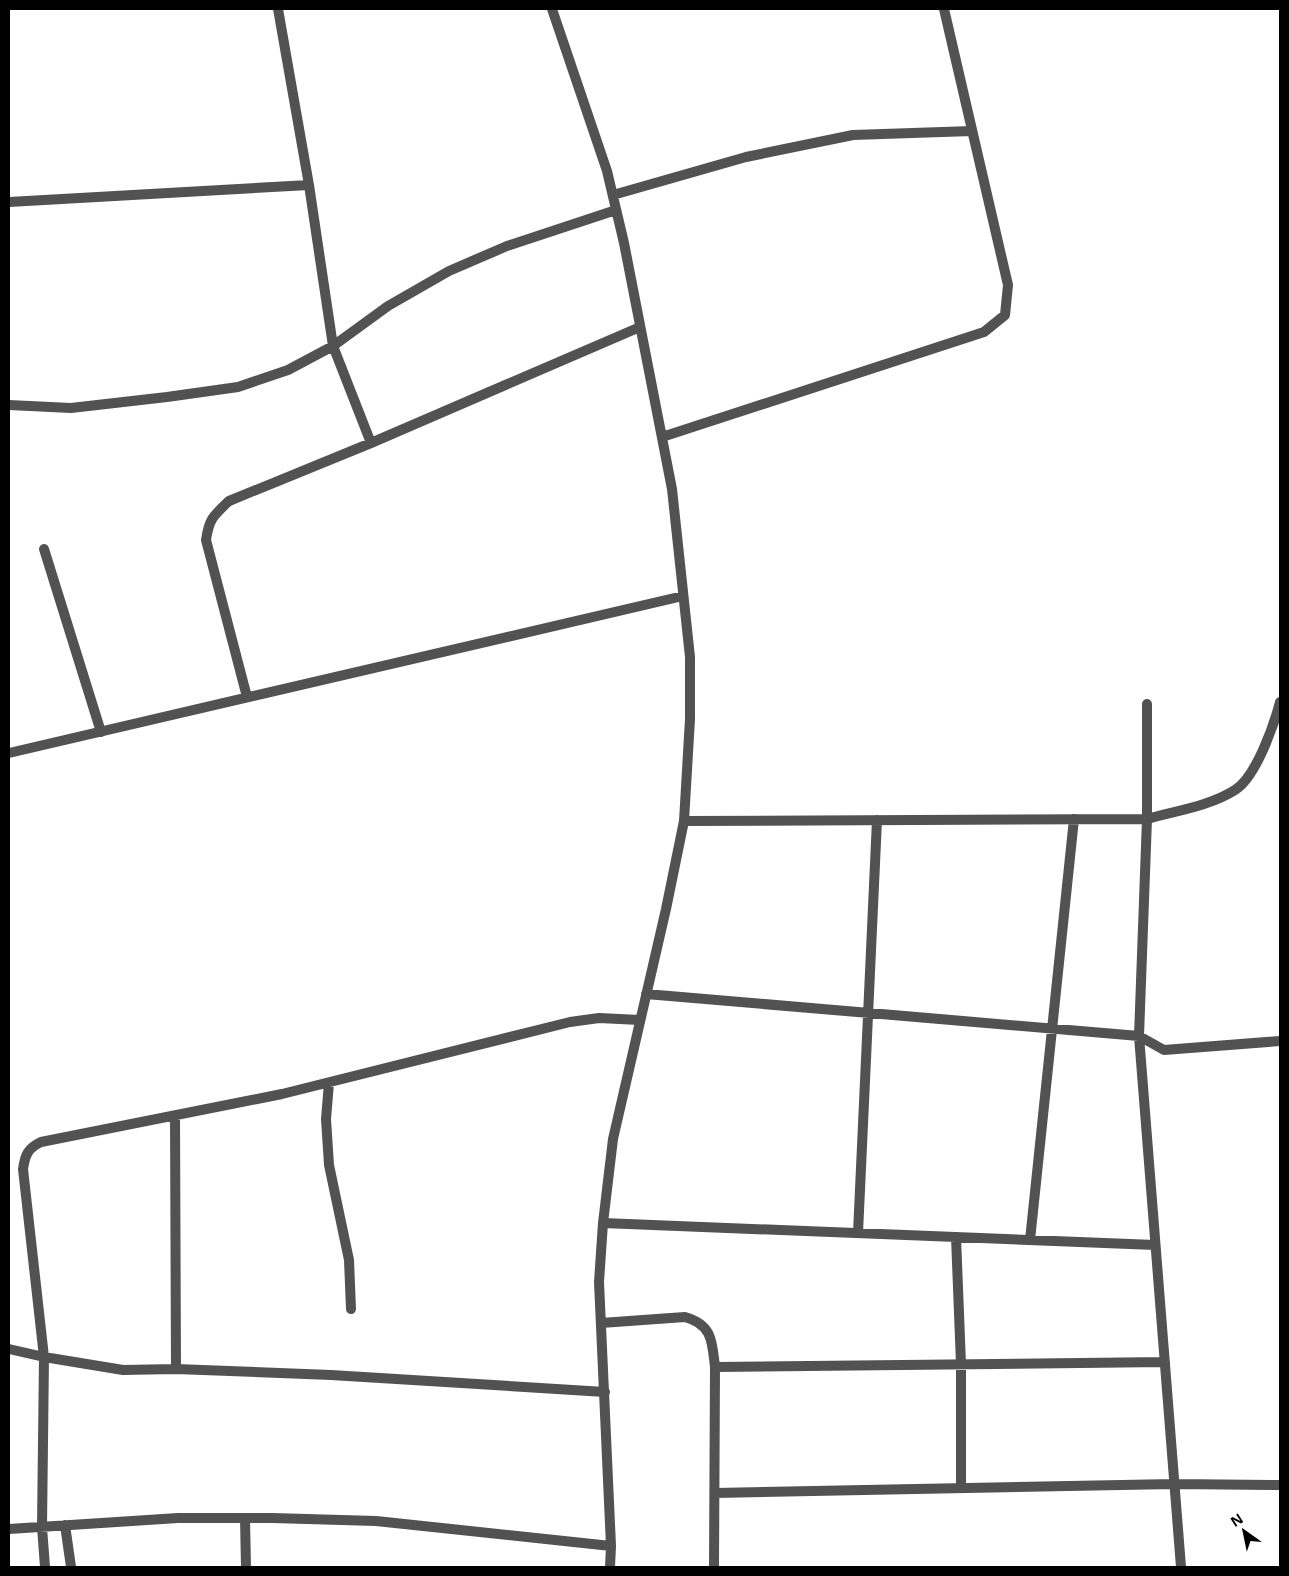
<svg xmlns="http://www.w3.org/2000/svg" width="1289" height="1576" font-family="'Noto Sans',sans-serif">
<rect width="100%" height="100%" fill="#fff"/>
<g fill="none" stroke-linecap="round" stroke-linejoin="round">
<path stroke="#525252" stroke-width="10" d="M44,549L101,732"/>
<path stroke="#525252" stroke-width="10" d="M278,9L309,185L333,346L371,443
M552,9L607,171L624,243L672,489L690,657V719L684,821L666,909L613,1139L603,1223L599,1282L611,1546L610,1567
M613,195L746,157L853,135L972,131
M9,202L309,185
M9,405L71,408L167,397L238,387L288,370L333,346L388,306L449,271L507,246L616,210
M662,437L984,332L1005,315L1008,285L944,9
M247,697L206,540C209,519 213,516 229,501L371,443L640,327
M1147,704V819L1139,1036L1181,1567
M9,753L683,596
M684,821L1147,819C1175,811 1210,806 1235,790C1256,777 1274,725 1280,702
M646,994L1139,1036L1164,1050L1280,1041
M329,1083L326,1119L329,1165L349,1260L351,1309
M175,1116L176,1369
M603,1223L1155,1245
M858,1233L877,820
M956,1237L961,1364V1488
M1030,1240L1074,819
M601,1323L685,1317C713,1325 712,1342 715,1367L714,1567
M9,1349L44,1357L123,1370L176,1369L331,1375L605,1392
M715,1367L1165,1362
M715,1493L1174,1484L1280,1485
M245,1518L246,1567
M65,1525L71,1567
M9,1529L178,1518H272L376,1521L611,1546
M45,1567L42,1527L44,1357L23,1169C25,1155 28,1148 41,1142L282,1094L570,1022L599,1018L640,1020"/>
</g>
<rect width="1289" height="1576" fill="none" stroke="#000000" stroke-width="20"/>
<g transform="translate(1244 1531) rotate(327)" stroke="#ffffff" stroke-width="4" paint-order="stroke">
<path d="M0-4L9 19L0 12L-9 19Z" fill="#000000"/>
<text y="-8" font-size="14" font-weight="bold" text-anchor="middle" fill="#000000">N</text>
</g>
</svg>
